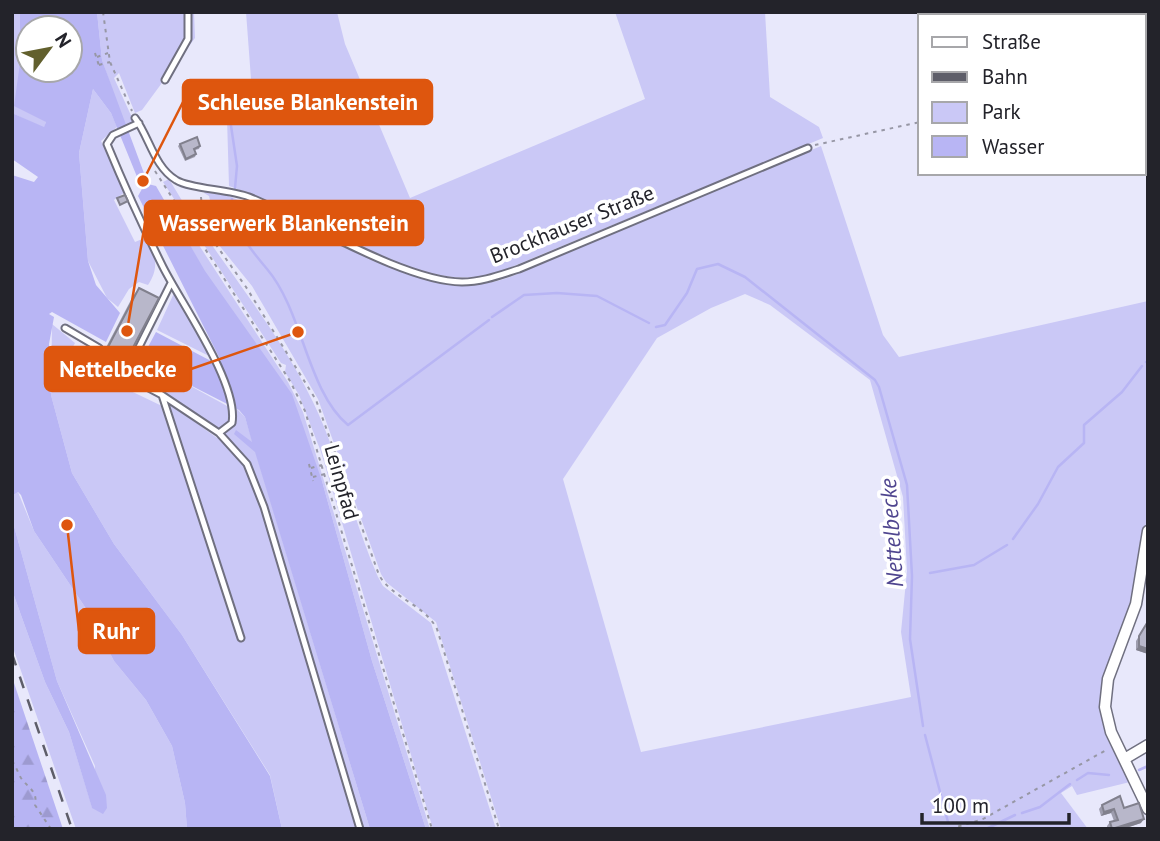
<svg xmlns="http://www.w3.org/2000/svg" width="1160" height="841" font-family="'PT Sans',sans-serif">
<defs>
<pattern id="forest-firs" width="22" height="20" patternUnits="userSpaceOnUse" patternTransform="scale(1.75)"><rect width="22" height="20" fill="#b7b4f3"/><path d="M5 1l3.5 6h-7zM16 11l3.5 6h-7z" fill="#9d9ad0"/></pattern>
</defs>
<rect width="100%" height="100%" fill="#e8e8fb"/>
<path fill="#cac8f6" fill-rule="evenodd" d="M12,12H20V48L28,53V65L21,63L46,122L44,128L12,113Z
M97,12H194L195,38L142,110L135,113L119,73L114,78L134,122L125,126L102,60Z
M246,12H337L345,44L410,198L645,99L615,12H765L770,97L819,127L823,138L492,275C408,293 308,212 229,186L226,84L251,79Z
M93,89L111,113L117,127L101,141L125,192L114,200L135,242L147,237C155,256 160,267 148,285L139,282L129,289L118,307L107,298L88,261L79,153Z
M821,146L883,335L899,357L1148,301V510L1133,607L1105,678L1109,742L1130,782L1077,795L1072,786L1061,793L1088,829H501L436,622L386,582L381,574L318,399L252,286L210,234L205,218L212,209L209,196L204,193L206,189C238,197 259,211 289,224C316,236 347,245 375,257C399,267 424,281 450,284C476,287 507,282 528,268ZM745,294L770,305L870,380L903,497L907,571L901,632L911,697L641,752L563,479L657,338L711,308Z
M169,179C213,255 274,321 313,402C340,458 353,520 378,577L383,586L431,623L496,829H433L321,452L299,395L285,372L286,365L281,363L163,182Z
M180,216L288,382L303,412L430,829H426L372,661L322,481L175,219Z
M175,291L210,353L209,356L157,330Z
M52,324L75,343L66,360L162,406H173L217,438L235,424L236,408L245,417L370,829H282L270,775L182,635L114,544L72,473L51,395Z
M154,366L229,407V422L217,430L147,381Z
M18,492L34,531L89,613L114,661L146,700L172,746L185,803L187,829H76L12,645V590L45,682L69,732L92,807L95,766L57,681L12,519V496Z"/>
<path fill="url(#forest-firs)" d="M12,677L63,829H12Z"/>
<path fill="#b8b5f4" d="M20,12H97L102,60L148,184L156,186L205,271L292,394L322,481L372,661L426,829H370L255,452L234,434L236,430L252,442L245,417L239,410L141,360L156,332L211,361H221L138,196L142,189L111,113L93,89L79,153L88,261L96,285L120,313L106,342L52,312L49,314L54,317L49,344L51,395L72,473L114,544L182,635L270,776L282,829H187L185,803L172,746L146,700L114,661L89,613L34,531L21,495L18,492L12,496V175L34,182L38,177L12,159V113L44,127L46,122L14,106L20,63L28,65V70H70V28H28V53L20,48Z
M12,519L57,681L106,795L107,808L103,814L92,808L69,732L45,682L12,590Z"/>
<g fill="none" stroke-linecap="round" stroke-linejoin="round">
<path stroke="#b8b5f4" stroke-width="2.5" d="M230,119L237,166L235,188
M232,199C230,226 251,250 267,269C303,311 307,391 348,425L489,320
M492,317L524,295L557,293L597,296L649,323
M656,327L665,325L687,293L697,269L718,264L745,277L875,380L879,387L907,485L912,576L910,639L923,726
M1146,362L1148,361
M1013,539L1038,504L1058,467L1084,443V425L1122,392L1142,366
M930,573L974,565L1007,545
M925,735L948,822
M1139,770L1148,766
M1077,780L1088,773L1109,775
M1022,813L1040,807L1070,784
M986,829L1015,815"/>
<defs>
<path id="lane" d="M165,80L188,39V12
M135,118C149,136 154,167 176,180C190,189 229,189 249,197C306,220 403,281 462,282C482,282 500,275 519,269L808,148
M65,328L99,348L94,359L162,395L219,433L232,423C239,384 181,303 163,267C143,227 124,185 107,144L113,135L139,123
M125,375L171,283
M162,395L241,638
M219,433L247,464L264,507L360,829"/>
<path id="street" d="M1098,12L1099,16
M1133,16L1148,15
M1144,158L1148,167
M1148,531L1136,604L1108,679L1105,707L1111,732L1148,809
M1126,758L1148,745"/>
</defs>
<use href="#lane" stroke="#707080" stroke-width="9"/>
<use href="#street" stroke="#707080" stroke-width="13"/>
<path stroke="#9797a5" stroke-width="2" stroke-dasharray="3.5 5" stroke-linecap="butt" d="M103,12L110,62L132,111
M95,53L100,69
M97,57L108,53
M99,65L110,62
M815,145L920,122
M155,171L290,381L305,411L432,829
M201,197L204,228L246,287L316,400L379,575C393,599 424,604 437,629L499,829
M163,210L172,223
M165,212L175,206
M169,219L179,213
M309,464L313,481
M311,468L322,465
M313,477L325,474
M12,761C16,766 18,773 21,778C28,788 38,791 35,805L51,829
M950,829L983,819L1108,749"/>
<use href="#lane" stroke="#fff" stroke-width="5"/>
<use href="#street" stroke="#fff" stroke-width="10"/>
<path stroke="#5e5e69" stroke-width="2.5" stroke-dasharray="12 12" stroke-linecap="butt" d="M12,654L72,829"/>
</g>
<path fill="#9e9dae" d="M180,144L200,146L199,149L195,150L196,154L195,157L185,161L178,146Z
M139,288L128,357L122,366L102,355L133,296Z
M1147,623L1148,654L1136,650V641Z
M1102,805L1124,808L1141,823L1123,829H1107V826L1110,822L1114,821L1111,813L1101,816L1099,809Z"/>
<path fill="#81808d" d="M1139,646L1148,649V654L1136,650Z
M1114,809L1111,813L1101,816L1104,812Z
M1144,819L1141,823L1123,829H1112Z"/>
<path fill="#b8b7ca" stroke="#81808d" stroke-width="2" d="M197,137L200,146L194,149L196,154L186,159L180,144Z
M125,195L128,201L120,205L117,198Z
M139,288L159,298L128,357L108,347Z
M1147,623H1148V649L1139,646V636Z
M1120,796L1124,808L1139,803L1144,819L1112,829L1110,822L1118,820L1114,809L1104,812L1102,805Z"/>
<g text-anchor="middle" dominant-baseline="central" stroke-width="7" stroke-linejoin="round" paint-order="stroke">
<g font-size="21" fill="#23232a" stroke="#fff">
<text transform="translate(572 224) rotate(-22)">Brockhauser Straße</text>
<text transform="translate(342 482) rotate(74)">Leinpfad</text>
</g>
<g font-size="23" font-style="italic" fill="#4f458f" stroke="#fff">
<text transform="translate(891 533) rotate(-94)">Nettelbecke</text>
</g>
</g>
<path fill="none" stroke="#de560e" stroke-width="2.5" d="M143 181L183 102M127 331L145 223M298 332L191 369M67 525L79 631"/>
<g fill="#de560e" stroke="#fff" stroke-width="2.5">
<circle cx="143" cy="181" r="7"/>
<circle cx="127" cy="331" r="7"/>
<circle cx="298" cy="332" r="7"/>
<circle cx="67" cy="525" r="7"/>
</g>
<g fill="#de560e" stroke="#de560e" stroke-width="2.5">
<rect x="183" y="80" width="249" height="44" rx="7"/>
<rect x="145" y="201" width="278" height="44" rx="7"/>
<rect x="45" y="347" width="146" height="44" rx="7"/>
<rect x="79" y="609" width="75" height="44" rx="7"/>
</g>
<g font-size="23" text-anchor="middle" font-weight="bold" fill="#fff">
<text x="308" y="110">Schleuse Blankenstein</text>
<text x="284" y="231">Wasserwerk Blankenstein</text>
<text x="118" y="377">Nettelbecke</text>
<text x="116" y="639">Ruhr</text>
</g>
<rect width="1160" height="841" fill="none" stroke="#23232a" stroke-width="28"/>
<rect x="918" y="14" width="228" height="161" fill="#ffffff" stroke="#a7a7aa" stroke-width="2"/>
<rect x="932" y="37" width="35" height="10" fill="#ffffff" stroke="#a7a7aa" stroke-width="2"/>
<text x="982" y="49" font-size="21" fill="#23232a">Straße</text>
<rect x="932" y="72" width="35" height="10" fill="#5e5e69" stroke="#a7a7aa" stroke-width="2"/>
<text x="982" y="84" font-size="21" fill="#23232a">Bahn</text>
<rect x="932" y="102" width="35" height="21" fill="#cac8f6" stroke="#a7a7aa" stroke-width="2"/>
<text x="982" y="119" font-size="21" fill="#23232a">Park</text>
<rect x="932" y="136" width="35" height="21" fill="#b8b5f4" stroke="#a7a7aa" stroke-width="2"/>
<text x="982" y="154" font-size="21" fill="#23232a">Wasser</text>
<g transform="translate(49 49) rotate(58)"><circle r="33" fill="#ffffff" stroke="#a7a7aa" stroke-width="2"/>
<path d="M0-5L12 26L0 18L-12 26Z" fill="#62602d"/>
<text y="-10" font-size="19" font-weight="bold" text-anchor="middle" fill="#23232a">N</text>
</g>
<path d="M922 813v10h147v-10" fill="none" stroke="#23232a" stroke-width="3.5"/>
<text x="932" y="813" font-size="21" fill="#23232a" stroke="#ffffff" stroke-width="5" paint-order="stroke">100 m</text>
</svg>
